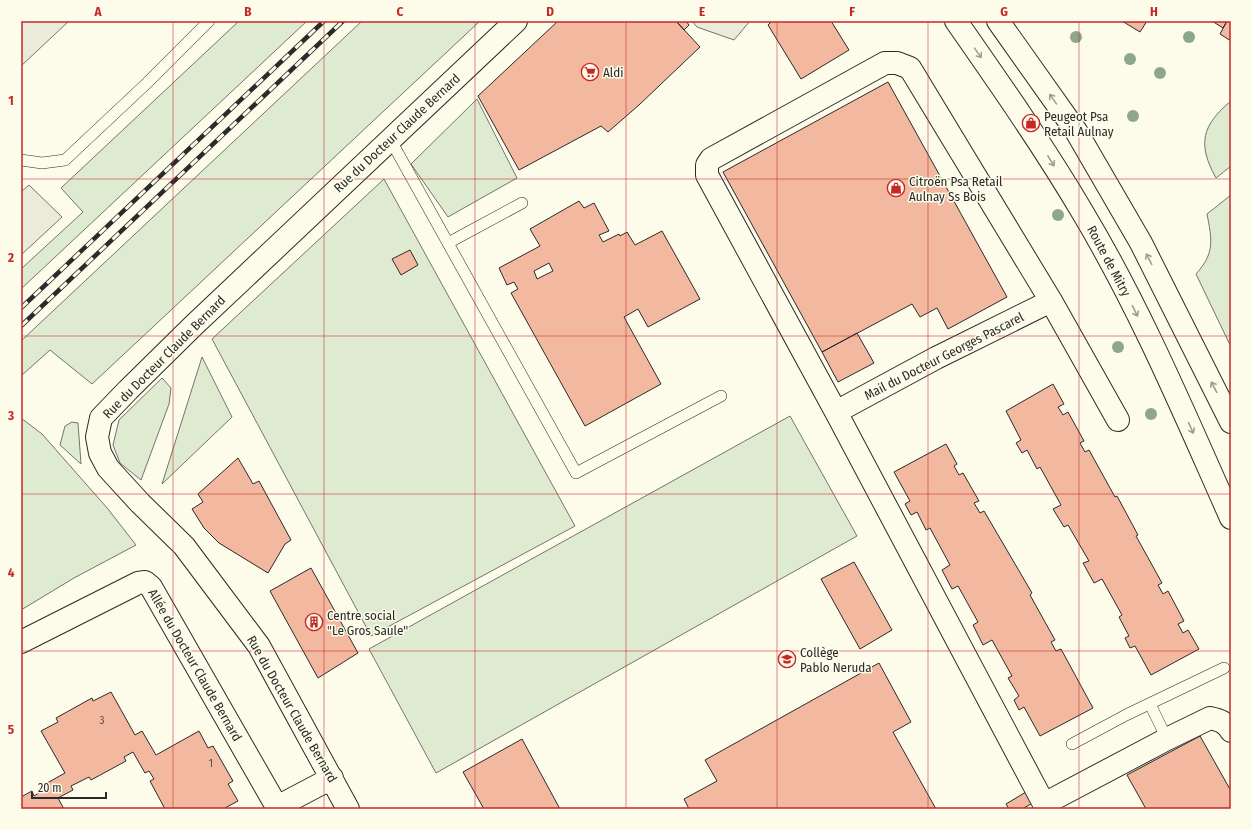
<svg xmlns="http://www.w3.org/2000/svg" width="1252" height="830" font-family="'Fira Sans Condensed',sans-serif">
<rect width="100%" height="100%" fill="#fdfbea"/>
<path fill="#deebd1" stroke="#74746e" d="M239,21H307L21,289V269L83,212L61,188Z
M362,21H480L92,384L50,350L21,376V341Z
M477,99L517,178L448,217L411,164Z
M1231,101V166L1216,178C1197,144 1202,125 1231,101Z
M384,179L575,526L371,636L212,339Z
M1231,195V347L1196,274C1215,253 1212,240 1207,214Z
M202,357L232,417L162,484Z
M162,378L171,388L169,404L141,480L120,463L113,445L119,420Z
M790,416L857,536L436,773L369,649Z
M21,418L42,434L108,509L136,545L74,578L21,610Z
M72,422L78,423L81,464L60,445L65,426Z"/>
<path fill="#eceadb" stroke="#74746e" d="M21,21H69L21,66Z
M692,21H750L734,40L697,27Z
M29,185L62,217L21,255V192Z"/>
<path fill="#f2b8a0" stroke="#2b2b2b" fill-rule="evenodd" d="M558,21H676L700,47L639,105L608,132L601,126L519,170L478,96Z
M676,21H686L689,25L684,30Z
M772,21H831L849,50L801,79L768,25Z
M1122,21H1147L1140,32Z
M1212,21H1227L1223,28Z
M1227,21H1231V41L1220,34Z
M888,82L1007,297L948,329L937,308L920,317L912,304L822,352L723,172Z
M579,201L584,208L594,203L609,231L599,235L603,242L619,234L620,236L627,232L635,245L662,231L700,299L648,327L638,309L624,317L661,384L585,426L511,293L518,289L514,282L507,285L499,268L540,246L530,229ZM549,263L553,271L537,279L534,271Z
M410,250L418,265L401,275L392,259Z
M857,333L874,363L838,382L822,352Z
M1053,384L1064,404L1058,407L1063,415L1068,412L1084,441L1080,443L1085,452L1089,450L1115,497L1117,496L1138,535L1136,536L1162,583L1158,585L1163,594L1168,591L1184,621L1178,624L1183,633L1188,630L1199,649L1151,675L1135,646L1130,648L1125,638L1129,636L1119,617L1122,615L1102,579L1094,583L1083,563L1089,561L1068,525L1064,527L1053,509L1061,505L1040,467L1037,469L1027,450L1022,453L1016,443L1021,440L1006,411Z
M946,444L957,464L954,466L959,475L963,473L979,501L974,503L980,513L984,511L1032,593L1030,595L1055,640L1051,642L1056,651L1061,649L1093,708L1040,736L1024,707L1019,710L1014,700L1019,696L1008,678L1012,676L992,640L983,645L973,625L978,622L958,586L952,589L942,570L950,565L930,528L926,530L917,512L911,515L905,504L910,501L894,472Z
M238,458L253,484L259,481L291,540L285,544L268,573L219,543L204,528L192,509L203,502L198,494Z
M854,562L892,630L860,649L821,579Z
M311,568L358,653L318,678L270,591Z
M879,663L911,722L893,732L936,809H689L684,799L717,781L705,760Z
M111,692L135,735L142,731L156,755L199,731L208,748L213,746L233,781L228,784L238,801L223,809H165L150,781L154,779L149,771L145,773L133,752L124,757L126,761L91,780L89,777L71,786L73,790L58,798L64,809H21V797L32,791L34,796L42,791L40,787L65,773L41,731L58,722L56,718L92,698L93,701Z
M1200,736L1231,791V809H1146L1127,775Z
M522,739L560,809H484L463,772Z
M1031,789L1038,800L1022,809H1009L1006,804Z"/>
<g fill="none" stroke-linecap="round" stroke-linejoin="round">
<defs>
<path id="service" d="M390,139L576,473L721,396
M21,160L42,163L65,160L147,83L209,21
M448,243L522,203
M1150,704L1167,739
M1072,744L1126,715L1224,668"/>
<path id="minor" d="M836,412L936,358L1051,301
M1118,420L1051,301L910,68L897,63H885L711,159L707,165V175L836,412L1044,804L1167,739L1210,718C1219,720 1226,722 1231,731
M21,642L138,583L145,582L151,587L277,807L332,778
M348,809L259,646L184,546L140,503L108,468L100,453L97,437L101,418L128,390L193,326L516,21"/>
<path id="secondary" d="M956,21C1000,84 1044,147 1083,213C1141,310 1185,415 1231,518
M998,21L1076,131L1141,243L1231,422"/>
</defs>
<use href="#service" stroke="#2b2b2b" stroke-width="12"/>
<use href="#minor" stroke="#2b2b2b" stroke-width="24"/>
<use href="#secondary" stroke="#2b2b2b" stroke-width="24"/>
<use href="#service" stroke="#fdfbea" stroke-width="11"/>
<use href="#minor" stroke="#fdfbea" stroke-width="22"/>
<use href="#secondary" stroke="#fdfbea" stroke-width="22"/>
<defs>
<path id="rail" d="M21,308L324,21
M21,326L343,21"/>
</defs>
<use href="#rail" stroke="#2b2b2b" stroke-width="4.5"/>
<use href="#rail" stroke="#fdfbea" stroke-width="3" stroke-dasharray="9" stroke-linecap="butt"/>
</g>
<g fill="#8ea78a">
<circle cx="1076" cy="37" r="6"/>
<circle cx="1189" cy="37" r="6"/>
<circle cx="1130" cy="59" r="6"/>
<circle cx="1160" cy="73" r="6"/>
<circle cx="1133" cy="116" r="6"/>
<circle cx="1058" cy="215" r="6"/>
<circle cx="1118" cy="347" r="6"/>
<circle cx="1151" cy="414" r="6"/>
</g>
<defs><path id="oneway-shaft" d="M-6 0H5M1.5-3L5.5 0L1.5 3" fill="none" stroke-width="1.6" stroke-linecap="round" stroke-linejoin="round"/></defs>
<g stroke="#9e9d94">
<use href="#oneway-shaft" transform="translate(978 53) rotate(55)"/>
<use href="#oneway-shaft" transform="translate(1053 99) rotate(-125)"/>
<use href="#oneway-shaft" transform="translate(1051 161) rotate(58)"/>
<use href="#oneway-shaft" transform="translate(1149 259) rotate(-117)"/>
<use href="#oneway-shaft" transform="translate(1135 311) rotate(64)"/>
<use href="#oneway-shaft" transform="translate(1214 387) rotate(-117)"/>
<use href="#oneway-shaft" transform="translate(1191 428) rotate(66)"/>
</g>
<path fill="none" stroke="#c62828" stroke-width="1" stroke-opacity="0.55" d="M173,21V809M324,21V809M475,21V809M626,21V809M777,21V809M928,21V809M1079,21V809M21,179H1231M21,336H1231M21,494H1231M21,651H1231"/>
<defs>
<symbol id="supermarket-ring" viewBox="-11 -11 22 22"><circle r="9.5" fill="#fdfbea" stroke="#c62828" stroke-width="1.5"/><path d="M-6-5.5h2.5l.6 2H6L4.5 2H-2.5L-4.4-4H-6ZM-1.5 3.2a1.3 1.3 0 1 0 .1 0ZM3 3.2a1.3 1.3 0 1 0 .1 0Z" fill="#c62828"/></symbol>
<symbol id="shop-ring" viewBox="-11 -11 22 22"><circle r="9.5" fill="#fdfbea" stroke="#c62828" stroke-width="1.5"/><path d="M-5-2.5h2.3a2.7 3.5 0 0 1 5.4 0H5L5.5 6h-11ZM-1.5-2.5h3a1.5 2.3 0 0 0-3 0Z" fill="#c62828"/></symbol>
<symbol id="building-ring" viewBox="-11 -11 22 22"><circle r="9.5" fill="#fdfbea" stroke="#c62828" stroke-width="1.5"/><path d="M-4-6H4V6H1V3H-1V6H-4ZM-2.5-4.3h1.7v1.8h-1.7ZM.8-4.3h1.7v1.8H.8ZM-2.5-1h1.7V.8h-1.7ZM.8-1h1.7V.8H.8Z" fill="#c62828"/></symbol>
<symbol id="school-ring" viewBox="-11 -11 22 22"><circle r="9.5" fill="#fdfbea" stroke="#c62828" stroke-width="1.5"/><path d="M0-5L7-2L0 1L-7-2ZM-4 1L0 2.5L4 1V4Q0 6-4 4Z" fill="#c62828"/></symbol>
</defs>
<g fill-rule="evenodd">
<use href="#supermarket-ring" x="580" y="62" width="20" height="20"/>
<use href="#shop-ring" x="1021" y="113" width="20" height="20"/>
<use href="#shop-ring" x="886" y="178" width="20" height="20"/>
<use href="#building-ring" x="304" y="612" width="20" height="20"/>
<use href="#school-ring" x="777" y="649" width="20" height="20"/>
</g>
<g text-anchor="middle" dominant-baseline="central" stroke-width="3" stroke-linejoin="round" paint-order="stroke">
<g font-size="11" fill="#5d4e48">
<text x="102" y="720">3</text>
<text x="211" y="763">1</text>
</g>
<g font-size="13" fill="#2b2b2b" stroke="#fdfbea" text-anchor="start">
<text x="603" y="72">Aldi</text>
<text x="1044" y="116">Peugeot Psa<tspan x="1044" dy="15">Retail Aulnay</tspan></text>
<text x="909" y="181">Citroën Psa Retail<tspan x="909" dy="15">Aulnay Ss Bois</tspan></text>
<text x="327" y="615">Centre social<tspan x="327" dy="15">"Le Gros Saule"</tspan></text>
<text x="800" y="652">Collège<tspan x="800" dy="15">Pablo Neruda</tspan></text>
</g>
<g font-size="13" fill="#2b2b2b" stroke="#fdfbea">
<text transform="translate(397 133) rotate(-43)">Rue du Docteur Claude Bernard</text>
<text transform="translate(1109 261) rotate(62)">Route de Mitry</text>
<text transform="translate(944 356) rotate(-27)">Mail du Docteur Georges Pascarel</text>
<text transform="translate(164 357) rotate(-45)">Rue du Docteur Claude Bernard</text>
<text transform="translate(195 665) rotate(60)">Allée du Docteur Claude Bernard</text>
<text transform="translate(292 709) rotate(60)">Rue du Docteur Claude Bernard</text>
</g>
</g>
<rect width="1252" height="830" fill="none" stroke="#fdfbea" stroke-width="44"/>
<path d="M32 792v6h74v-6" fill="none" stroke="#2b2b2b" stroke-width="2"/>
<text x="38" y="792" font-size="12" fill="#2b2b2b" stroke="#fdfbea" stroke-width="3" paint-order="stroke">20 m</text>
<rect x="22" y="22" width="1208" height="786" fill="none" stroke="#c62828" stroke-width="1.5"/>
<g font-size="13" text-anchor="middle" font-weight="bold" fill="#c62828">
<text x="98" y="16">A</text>
<text x="248" y="16">B</text>
<text x="400" y="16">C</text>
<text x="550" y="16">D</text>
<text x="702" y="16">E</text>
<text x="852" y="16">F</text>
<text x="1004" y="16">G</text>
<text x="1154" y="16">H</text>
<text x="11" y="105">1</text>
<text x="11" y="262">2</text>
<text x="11" y="420">3</text>
<text x="11" y="577">4</text>
<text x="11" y="734">5</text>
</g>
</svg>
